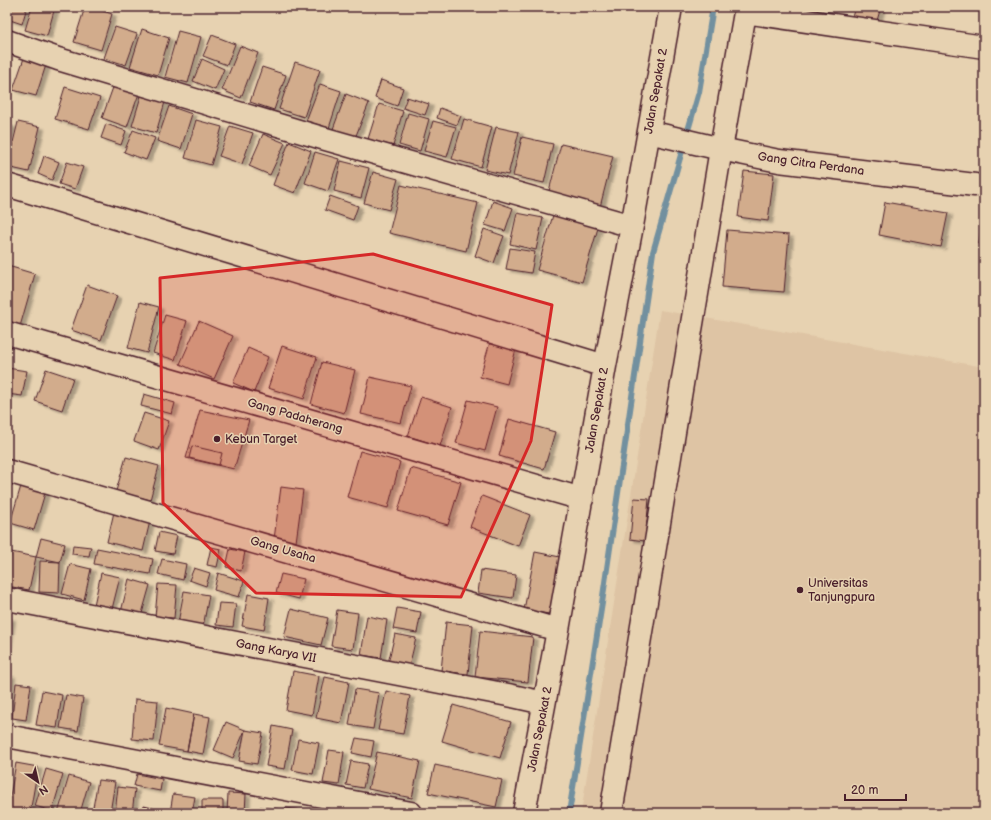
<svg xmlns="http://www.w3.org/2000/svg" width="991" height="820" font-family="'Balsamiq Sans',sans-serif">
<defs>
<filter id="shadow"><feDropShadow dx="4.5" dy="2.5" stdDeviation="1" flood-color="#0004"/></filter>
</defs>
<rect width="100%" height="100%" fill="#e7d2b1"/>
<filter id="ink" filterUnits="userSpaceOnUse"><feTurbulence type="fractalNoise" baseFrequency=".025" numOctaves="2"/><feDisplacementMap in="SourceGraphic" scale="8" xChannelSelector="R" yChannelSelector="G"/><feConvolveMatrix kernelMatrix="1 2 1 2 8 2 1 2 1" color-interpolation-filters="sRGB"/></filter>
<g filter="url(#ink)">
<path fill="#dec4a4" d="M660,310L984,367V813H581Z"/>
<g fill="none" stroke-linecap="round" stroke-linejoin="round">
<path stroke="#72909f" stroke-width="6" d="M569,813L602,603L653,252L699,92L713,7"/>
</g>
<path fill="#d2ac8c" stroke="#4a1f2b" filter="url(#shadow)" d="M7,7H27L22,24L7,19Z
M32,7H55L47,36L25,30Z
M85,7H91L112,14L101,50L74,42Z
M793,7H818L816,15L792,9Z
M855,7H881L876,24L852,17Z
M115,27L137,34L126,65L104,58Z
M142,29L169,38L158,75L130,67Z
M178,31L201,37L188,83L165,77Z
M212,35L235,44L227,65L203,56Z
M240,46L258,53L241,98L222,90Z
M24,58L46,65L36,96L13,90Z
M202,59L224,69L215,90L193,81Z
M295,62L320,70L304,117L279,109Z
M262,67L286,75L274,110L250,102Z
M116,79L141,88L127,127L102,118Z
M381,80L403,88L397,106L375,98Z
M320,84L341,91L329,128L306,121Z
M65,87L100,98L89,129L55,119Z
M346,94L369,103L355,138L333,129Z
M141,96L165,102L156,133L132,126Z
M407,97L429,104L425,115L403,108Z
M379,104L403,111L393,146L368,139Z
M169,106L192,114L181,149L157,141Z
M440,108L461,116L457,125L437,118Z
M408,113L429,119L420,151L399,145Z
M464,119L492,127L481,167L452,159Z
M196,120L222,127L211,165L185,158Z
M433,121L456,127L447,157L424,151Z
M18,122L40,127L29,172L7,167Z
M7,124L12,126L7,141Z
M106,124L126,131L121,145L101,138Z
M230,126L253,133L242,164L219,156Z
M496,127L519,132L508,175L485,170Z
M133,130L155,138L146,160L124,152Z
M263,134L285,143L270,175L249,166Z
M522,137L553,144L544,183L513,176Z
M289,142L311,151L295,193L273,185Z
M561,144L613,156L600,207L548,195Z
M315,152L339,159L328,191L305,183Z
M44,156L59,162L52,180L38,174Z
M341,161L369,168L361,198L334,191Z
M67,162L83,167L75,189L59,184Z
M744,171L774,174L768,221L738,217Z
M373,172L398,179L389,210L364,203Z
M401,185L478,203L466,251L389,233Z
M330,196L358,206L353,220L325,210Z
M493,201L513,208L505,231L485,225Z
M885,202L948,213L941,247L879,235Z
M984,207V244H979Z
M517,213L543,218L536,250L510,244Z
M553,215L598,228L582,282L537,270Z
M484,229L504,236L494,263L475,256Z
M727,230L789,235L784,292L722,287Z
M510,248L535,252L531,273L506,269Z
M8,266L35,274L19,330L7,327Z
M87,285L117,296L101,340L71,330Z
M140,302L159,307L147,353L128,348Z
M165,315L187,321L175,360L153,353Z
M199,321L233,336L214,379L180,364Z
M490,342L516,349L507,384L480,377Z
M282,346L317,357L304,399L268,388Z
M248,348L268,357L254,392L233,383Z
M322,362L355,370L344,413L311,404Z
M7,368L27,371L22,396L7,394Z
M46,369L73,378L62,410L35,401Z
M370,377L411,386L401,423L361,414Z
M144,394L175,403L172,414L141,406Z
M421,397L452,407L440,446L408,436Z
M468,400L497,407L485,451L456,443Z
M200,410L249,420L234,469L186,458Z
M144,413L169,421L159,450L134,441Z
M509,419L555,432L544,469L499,456Z
M192,446L222,453L219,465L189,458Z
M360,451L400,462L388,508L347,497Z
M126,457L159,466L150,500L116,491Z
M411,468L461,482L448,525L398,511Z
M21,486L45,493L34,530L10,523Z
M281,487L303,490L296,542L274,539Z
M482,496L530,515L518,546L470,527Z
M634,498L649,499L645,541L630,539Z
M114,512L150,521L143,551L107,542Z
M159,532L177,536L173,554L155,551Z
M41,538L65,544L60,562L36,557Z
M73,545L91,547L89,556L72,554Z
M211,547L221,549L217,567L207,565Z
M97,548L153,559L150,574L94,564Z
M230,549L245,552L241,571L226,567Z
M11,552L36,557L29,590L7,586V570Z
M535,552L560,557L549,614L524,610Z
M162,559L186,564L183,580L158,574Z
M40,561L60,562L59,593L39,592Z
M70,564L91,569L84,600L62,594Z
M194,568L210,573L206,586L189,580Z
M481,570L516,575L513,598L478,593Z
M101,573L120,577L112,609L94,605Z
M218,573L244,581L239,597L214,590Z
M281,574L304,579L299,599L276,593Z
M129,579L150,585L141,617L121,612Z
M158,584L177,585L174,618L155,617Z
M184,591L209,595L203,627L178,623Z
M248,594L269,598L264,630L242,626Z
M219,603L236,604L233,627L216,625Z
M397,608L421,612L417,633L393,629Z
M291,609L328,618L321,645L284,637Z
M337,610L358,613L353,649L331,646Z
M367,616L387,620L381,658L361,655Z
M7,618H11L7,645Z
M446,622L473,625L468,674L441,671Z
M480,631L533,637L528,682L475,677Z
M395,634L416,638L409,667L388,663Z
M293,671L319,676L312,715L286,710Z
M7,675H11L7,710Z
M325,677L349,682L341,723L316,718Z
M16,683L31,685L26,720L12,718Z
M355,689L379,693L373,729L349,725Z
M42,691L62,695L57,728L36,725Z
M386,691L410,696L403,734L378,730Z
M66,695L83,698L78,731L60,728Z
M135,699L158,701L154,741L132,739Z
M453,705L511,722L500,758L442,741Z
M166,708L194,714L187,751L159,746Z
M194,714L210,717L203,754L187,751Z
M226,722L245,730L233,758L214,750Z
M273,726L292,730L285,769L266,766Z
M245,730L263,733L257,764L239,761Z
M356,738L374,741L371,757L352,753Z
M298,739L319,743L313,774L292,770Z
M329,750L344,752L339,785L323,783Z
M377,752L420,761L412,798L368,789Z
M351,761L368,764L363,788L346,785Z
M16,763L38,767L30,813H7Z
M435,765L502,780L496,807L428,793Z
M46,769L63,774L52,811L35,806Z
M137,774L162,779L160,791L134,786Z
M69,776L89,782L80,813H58Z
M98,780L115,782L110,813H92Z
M118,787L135,789L132,813H115Z
M228,793L246,794L245,813H227Z
M173,794L195,797L192,813H170Z
M202,800H223V813H202Z
M144,806L168,812V813H142Z
M260,807L278,809L277,813H259Z
M285,808L304,810L303,813H285Z"/>
<g fill="none" stroke-linecap="round" stroke-linejoin="round">
<defs>
<path id="minor" d="M745,12L984,47
M7,41L58,59L322,138L632,226
M649,132L721,149L779,161L975,185
M7,185L605,366
M7,333L582,499
M7,471L558,630
M7,599L508,695L544,703
M7,736L411,813
M524,813L558,630L605,366L632,226L671,7
M611,813L721,149L746,7"/>
</defs>
<use href="#minor" stroke="#4a1f2b" stroke-width="25"/>
<use href="#minor" stroke="#e7d2b1" stroke-width="22"/>
</g>
</g>
<path fill="#d62828" fill-opacity="0.2" stroke="#d62828" stroke-width="3" stroke-linejoin="round" d="M373,254L552,305L531,441L461,597L256,593L163,503L160,278Z"/>
<g fill="#4a1f2b" stroke="#e7d2b1" stroke-width="1.5">
<circle cx="217" cy="439" r="4"/>
<circle cx="800" cy="590" r="4"/>
</g>
<g text-anchor="middle" dominant-baseline="central" stroke-width="3" stroke-linejoin="round" paint-order="stroke">
<g font-size="12" fill="#4a1f2b" stroke="#e7d2b1">
<text transform="translate(656 91) rotate(-80)">Jalan Sepakat 2</text>
<text transform="translate(811 164) rotate(8)">Gang Citra Perdana</text>
<text transform="translate(597 410) rotate(-80)">Jalan Sepakat 2</text>
<text transform="translate(295 416) rotate(16)">Gang Padaherang</text>
<text transform="translate(283 550) rotate(16)">Gang Usaha</text>
<text transform="translate(276 651) rotate(11)">Gang Karya VII</text>
<text transform="translate(540 729) rotate(-79)">Jalan Sepakat 2</text>
</g>
<g font-size="12" fill="#4a1f2b" stroke="#e7d2b1" text-anchor="start">
<text x="225" y="439">Kebun Target</text>
<text x="808" y="583">Universitas<tspan x="808" dy="14">Tanjungpura</tspan></text>
</g>
</g>
<rect width="991" height="820" fill="none" stroke="#e7d2b1" stroke-width="24"/>
<rect x="12" y="12" width="967" height="796" fill="none" stroke="#4a1f2b" stroke-width="1.5" filter="url(#ink)"/>
<g transform="translate(38 782) rotate(146)" stroke="#e7d2b1" stroke-width="3" paint-order="stroke">
<path d="M0-3L7 15L0 10L-7 15Z" fill="#4a1f2b"/>
<text y="-6" font-size="11" font-weight="bold" text-anchor="middle" fill="#4a1f2b">N</text>
</g>
<path d="M845 794v6h61v-6" fill="none" stroke="#4a1f2b" stroke-width="2"/>
<text x="851" y="794" font-size="12" fill="#4a1f2b" stroke="#e7d2b1" stroke-width="3" paint-order="stroke">20 m</text>
</svg>
